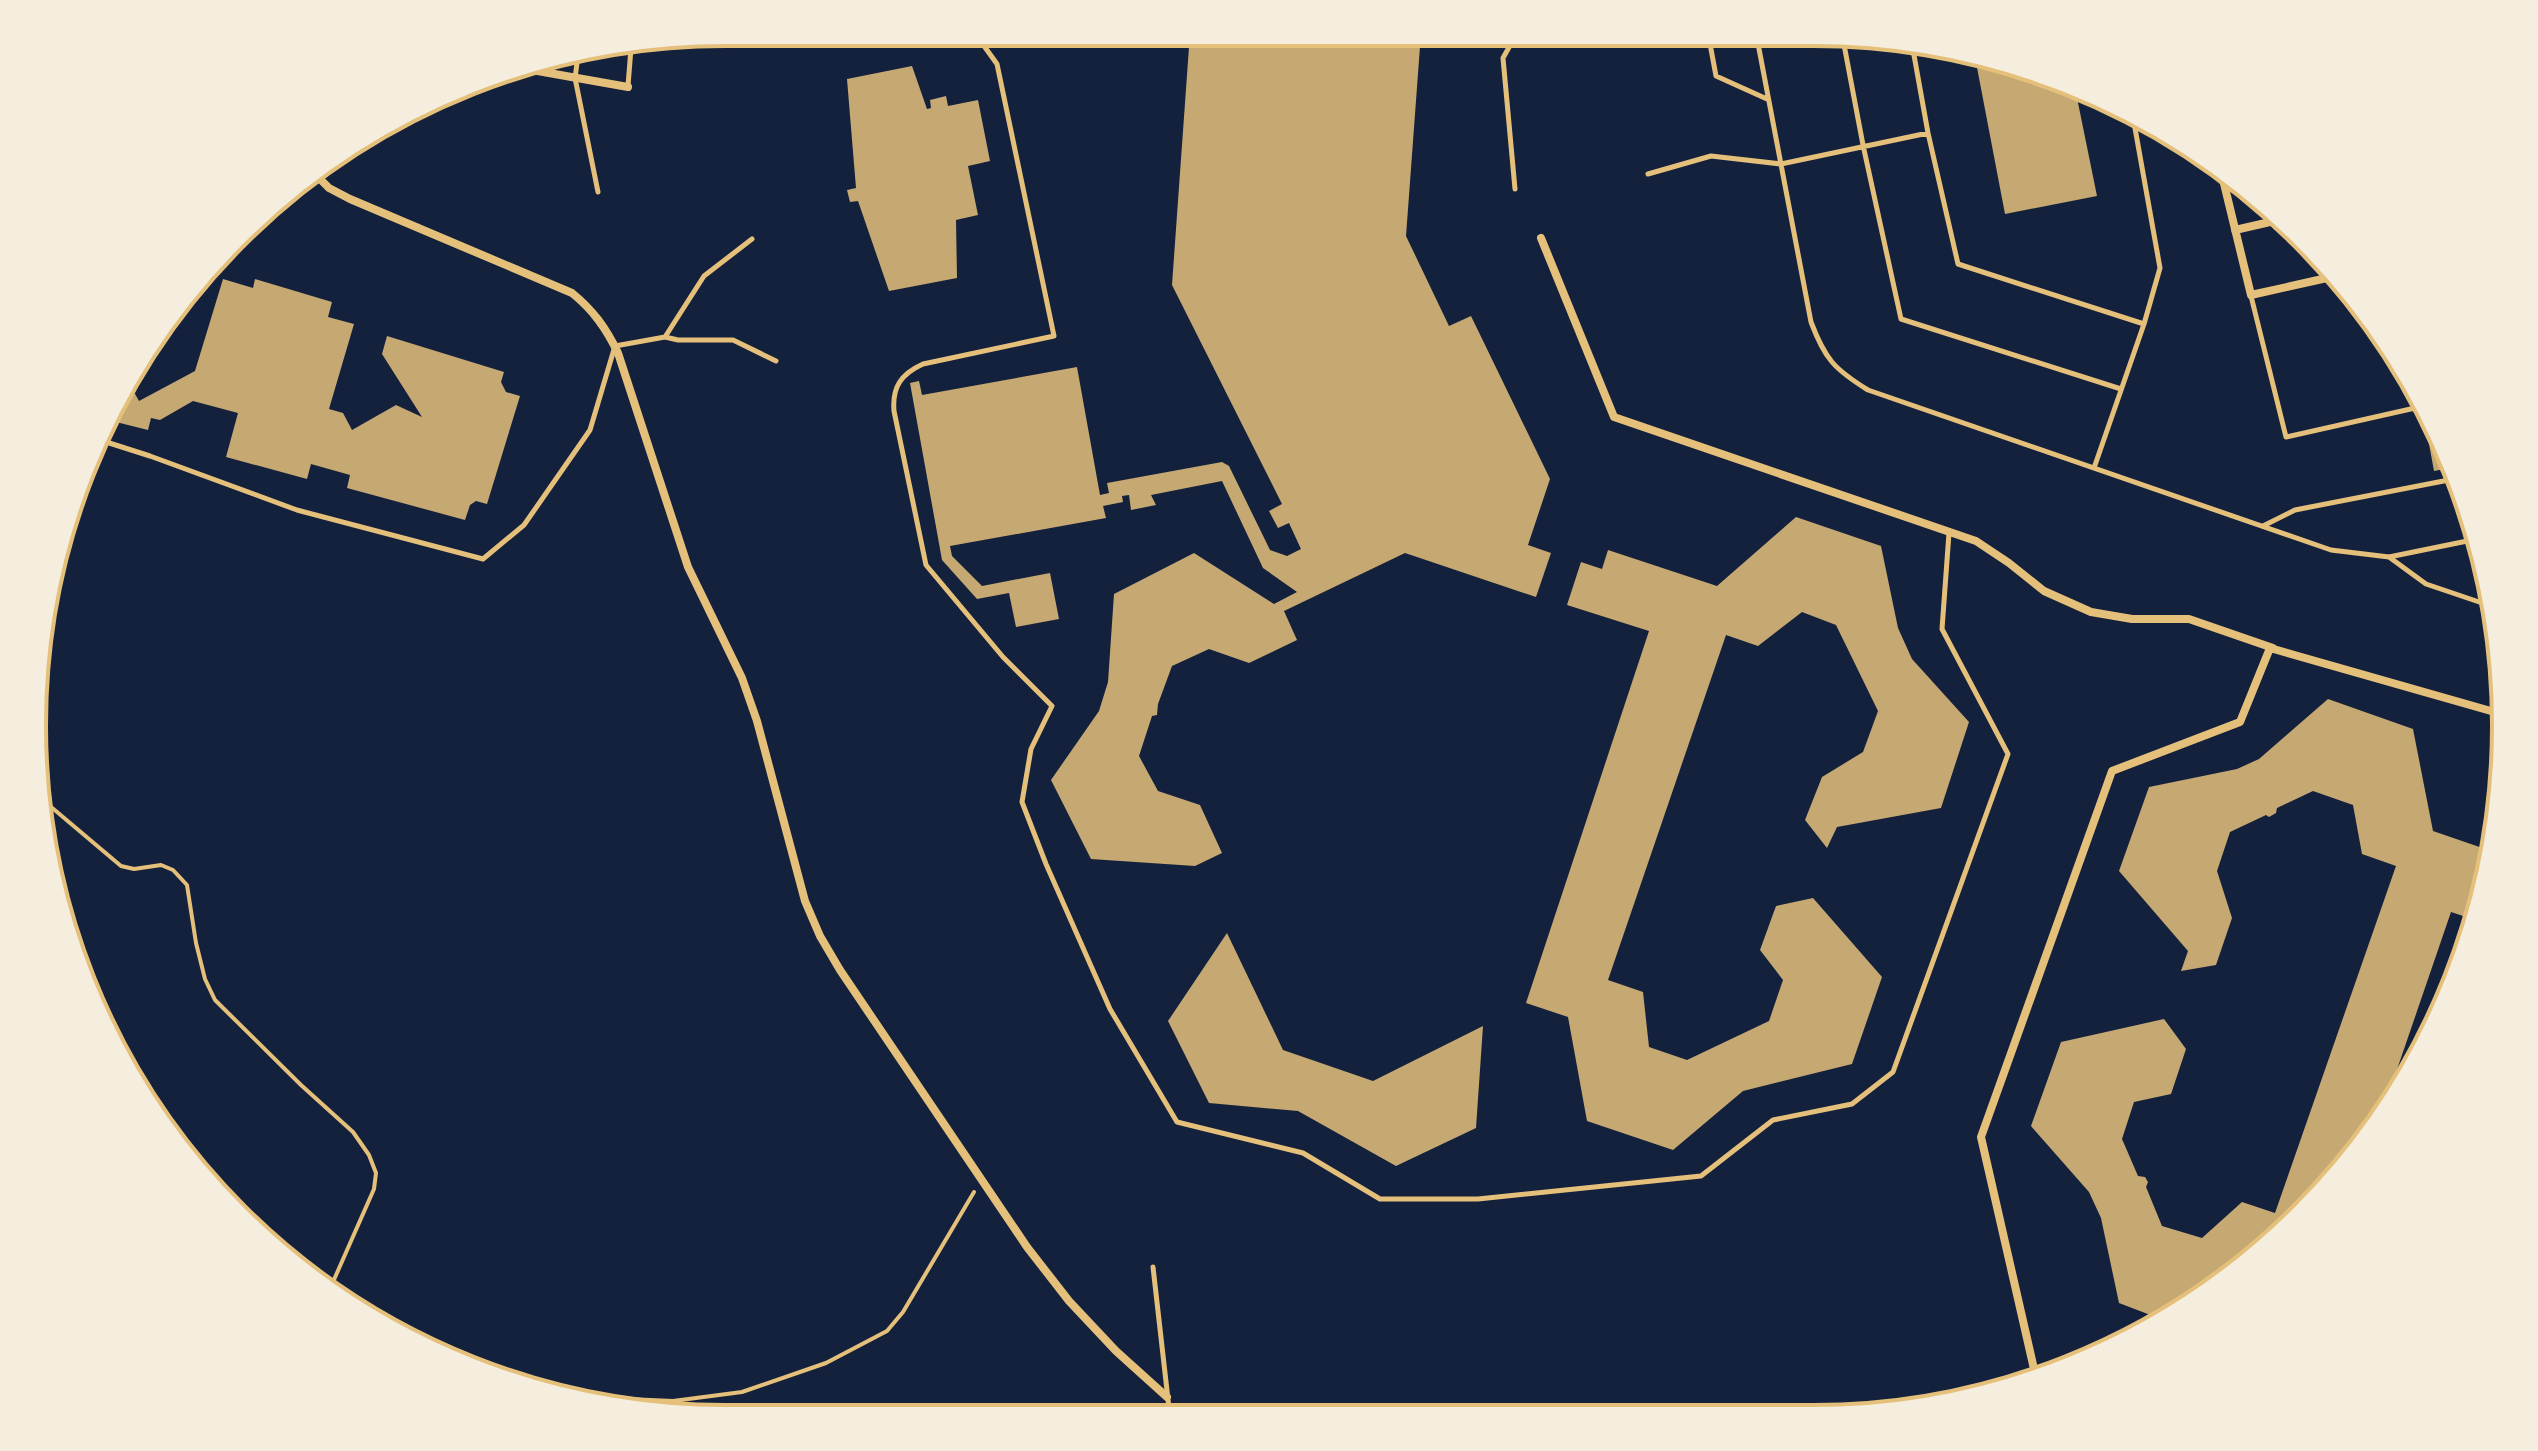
<svg xmlns="http://www.w3.org/2000/svg" width="2538" height="1451" font-family="Quicksand,sans-serif">
<rect width="100%" height="100%" fill="#14213d"/>
<path fill="#c6a872" d="M1190,33H1421L1406,236L1449,326L1471,316L1550,479L1528,545L1551,553L1536,597L1405,553L1284,611L1297,640L1249,663L1209,649L1172,666L1158,704L1157,715L1152,716L1139,756L1158,791L1200,805L1222,853L1195,866L1091,859L1051,780L1099,711L1108,682L1114,594L1194,553L1274,604L1297,592L1263,568L1222,481L1151,495L1156,505L1131,510L1129,495L1122,496L1123,502L1103,506L1106,518L950,546L952,556L982,586L1050,573L1059,619L1016,627L1009,593L977,599L942,560L910,383L919,381L922,395L1077,367L1100,495L1109,493L1107,483L1222,462L1229,466L1270,550L1287,556L1301,549L1289,523L1278,528L1269,511L1282,504L1172,285Z
M1975,57L2036,69L2075,88L2097,196L2005,214Z
M912,66L927,109L931,108L930,100L946,96L948,106L978,100L990,161L968,166L978,215L956,220L957,278L889,291L858,201L850,202L847,190L856,188L847,79Z
M223,279L253,288L255,279L332,302L328,317L354,324L329,409L343,413L352,430L396,405L422,417L382,354L387,336L504,372L501,382L506,392L520,396L487,504L476,501L470,505L465,520L347,488L350,475L311,464L307,479L226,457L238,413L193,401L160,420L151,418L148,430L112,421L129,383L139,401L195,371Z
M2438,431L2455,467L2434,471L2427,433Z
M1796,517L1881,546L1898,628L1912,659L1969,722L1941,808L1837,827L1827,848L1805,820L1822,777L1863,752L1878,711L1836,625L1802,612L1758,646L1726,635L1608,980L1643,992L1649,1047L1687,1060L1769,1021L1783,980L1760,950L1776,906L1813,898L1882,977L1852,1064L1743,1091L1673,1150L1587,1121L1568,1017L1526,1003L1649,631L1567,605L1581,562L1602,569L1608,550L1717,586Z
M2328,699L2413,729L2433,831L2494,852L2493,860L2475,920L2451,912L2379,1122L2303,1216L2166,1321L2119,1303L2101,1218L2089,1192L2031,1126L2061,1042L2164,1019L2186,1049L2171,1094L2134,1102L2122,1139L2138,1176L2145,1177L2148,1182L2146,1187L2162,1226L2202,1238L2242,1202L2275,1213L2396,866L2362,854L2353,805L2313,791L2277,808L2276,813L2269,817L2266,815L2230,832L2217,871L2232,918L2216,965L2181,971L2188,951L2119,871L2149,787L2237,769L2259,759Z
M1227,933L1283,1050L1373,1081L1483,1026L1476,1128L1396,1166L1298,1111L1209,1103L1168,1021Z"/>
<g fill="none" stroke-linecap="round" stroke-linejoin="round">
<path stroke="#e5c07b" stroke-width="4" d="M44,801L121,866L134,869L161,865L173,870L187,885L196,943L205,979L215,1000L301,1085L353,1132L369,1155L376,1173L374,1189L329,1291
M489,1376L584,1397L673,1401L742,1392L826,1363L887,1331L903,1312L974,1192"/>
<path stroke="#e5c07b" stroke-width="5" d="M974,32L997,64L1054,336L923,364C901,374 892,387 894,411L926,565L1003,657L1052,706L1031,749L1022,802L1046,864L1110,1009L1177,1122L1303,1153L1380,1199H1478L1701,1176L1773,1120L1852,1104L1893,1072L2008,754L1942,629L1949,533
M1708,33L1716,76L1767,99
M1756,33L1811,322C1825,359 1834,369 1868,390L2331,550L2389,557L2477,539
M1842,34L1863,145L1901,319L2121,389
M1912,44L1928,133L1958,264L2144,324
M578,56L575,78L598,192
M628,86L631,48
M1648,174L1711,156L1781,164L1928,133
M294,185L314,173
M1515,189L1503,58L1517,33
M752,239L704,276L665,337L678,340H733L776,361
M2251,296L2286,437L2424,406
M103,441L150,456L297,510L483,559L524,525L590,430L615,346L665,337
M2094,468L2144,324L2160,268L2133,117
M2263,526L2295,510L2459,478
M2389,557L2426,584L2494,607
M1153,1267L1170,1417"/>
<path stroke="#e5c07b" stroke-width="8" d="M515,67L628,87
M2220,167L2251,295L2336,276
M312,171L329,188L350,199L572,293C593,310 606,328 618,353L688,567L742,678L757,721L805,901L820,936L840,970L1027,1247L1069,1301L1116,1351L1167,1397
M2235,230L2283,219
M1541,238L1614,417L1976,541L2009,563L2044,591L2091,612L2132,619H2189L2273,648
M2037,1382L1981,1137L2112,771L2240,722L2270,648L2505,715"/>
</g>
<path d="M0 0H2538V1451H0ZM725 46H1813A679 679 0 0 1 2492 725V726A679 679 0 0 1 1813 1405H725A679 679 0 0 1 46 726V725A679 679 0 0 1 725 46Z" fill="#f5edde" fill-rule="evenodd"/>
<path fill="none" stroke="#e5c07b" stroke-width="4" d="M725 46H1813A679 679 0 0 1 2492 725V726A679 679 0 0 1 1813 1405H725A679 679 0 0 1 46 726V725A679 679 0 0 1 725 46Z"/>
</svg>
